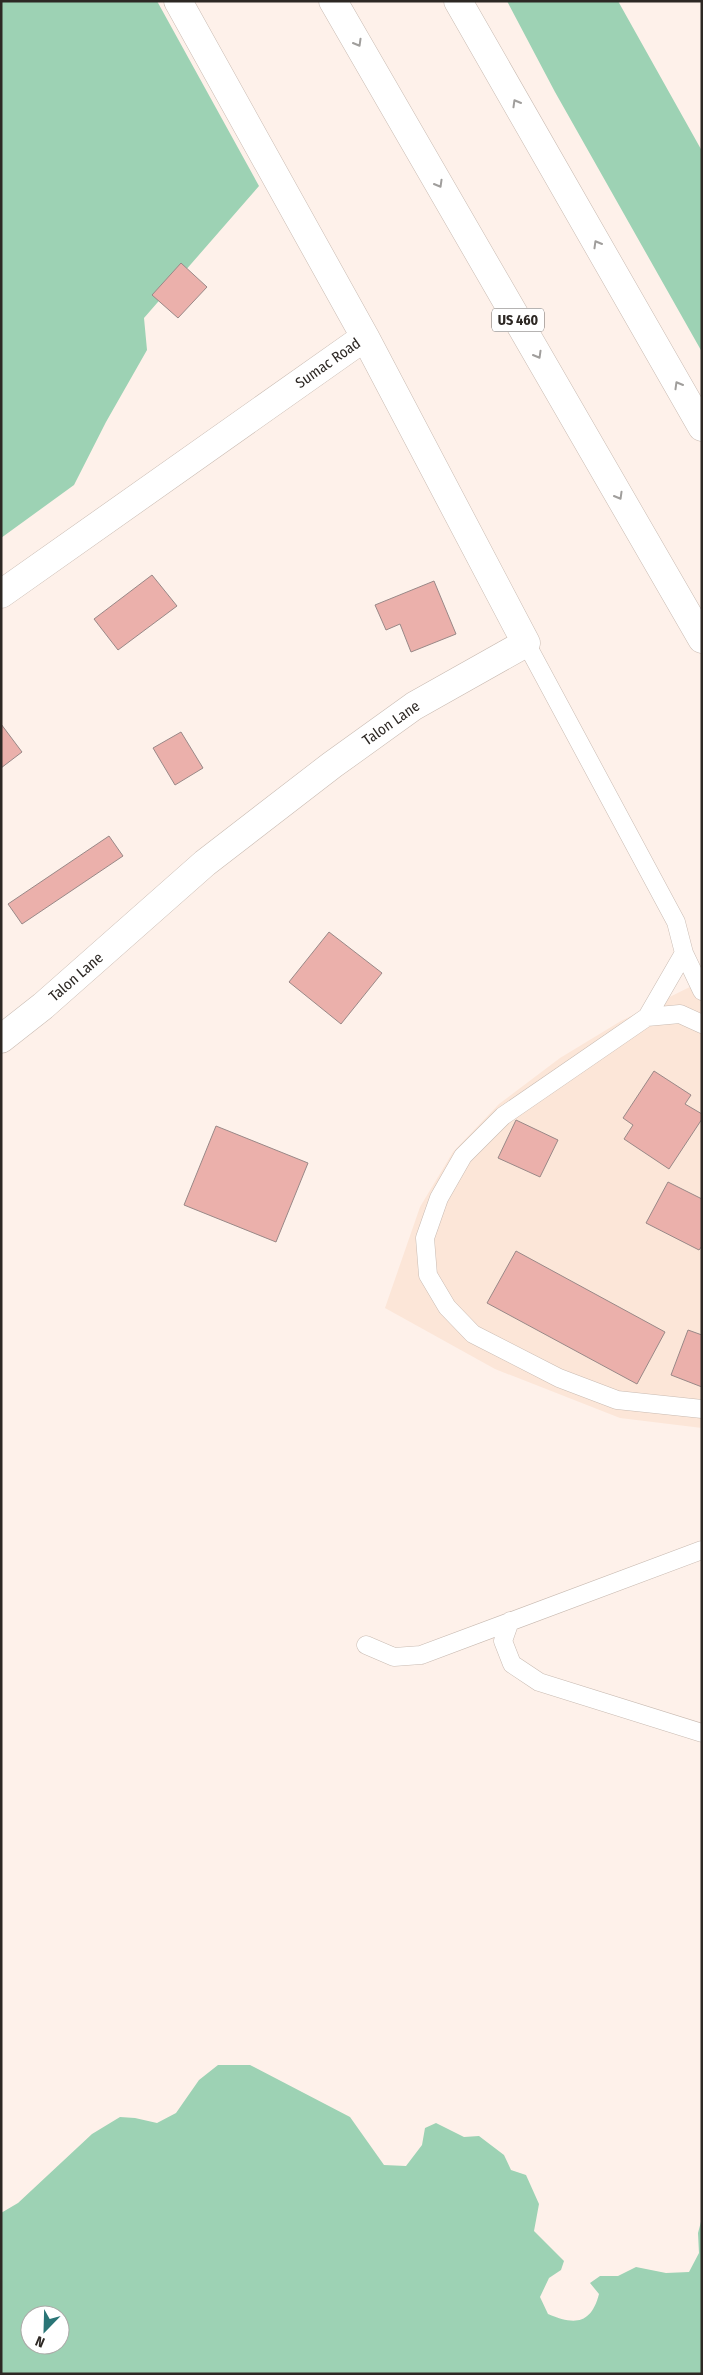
<svg xmlns="http://www.w3.org/2000/svg" width="703" height="2375" font-family="'Fira Sans Condensed',sans-serif">
<rect width="100%" height="100%" fill="#fef1ea"/>
<path fill="#fce6d8" d="M702,981V1428L620,1418L495,1369L385,1308L420,1207L453,1152L499,1104L560,1058L621,1021Z"/>
<path fill="#9dd2b4" fill-rule="evenodd" d="M1,1H157L259,186L144,318L147,350L106,422L74,485L1,538Z
M507,1H618L702,151V352L555,92Z
M218,2065H250L350,2117L384,2165L406,2166L422,2145L425,2128L436,2123L464,2137L479,2136L504,2155L511,2170L526,2175L539,2204L534,2231L564,2261L561,2270L549,2278L540,2297L548,2314C574,2325 591,2325 599,2294L590,2283L600,2276H618L636,2267L666,2273L689,2272L699,2253L698,2233L702,2218V2374H1V2213L18,2203L92,2134L120,2117L135,2118L157,2123L176,2113L199,2080ZM30,2315H60V2345H30Z"/>
<path fill="#ebb0ab" stroke="#998887" d="M181,263L207,287L178,318L152,295Z
M152,575L177,606L118,650L94,619Z
M434,581L456,634L411,652L400,624L386,630L375,605Z
M1,724L22,752L1,768Z
M181,732L203,768L175,785L153,748Z
M109,836L123,856L22,924L8,904Z
M329,932L382,973L341,1024L289,982Z
M654,1071L691,1095L685,1104L702,1114V1119L669,1169L624,1139L633,1125L623,1118Z
M516,1120L558,1140L540,1177L498,1158Z
M216,1126L308,1163L276,1242L184,1205Z
M668,1182L702,1199V1246L699,1250L646,1223Z
M516,1251L665,1332L637,1384L487,1303Z
M688,1330L702,1335V1387L671,1375Z"/>
<g fill="none" stroke-linecap="round" stroke-linejoin="round">
<defs>
<path id="lane" d="M526,643L676,922L684,953L702,991
M684,953L647,1017L503,1116L463,1156L439,1198L425,1238L428,1275L447,1307L473,1334L559,1378L617,1400L702,1409
M647,1017L680,1014L702,1024
M510,1621L503,1641L512,1664L539,1682L702,1733
M366,1645L394,1657L421,1655L702,1550"/>
<path id="street" d="M1,594L365,337
M1,1039L43,1006L205,863L332,765L414,706L526,643L365,337L178,1"/>
<path id="highway" d="M333,1L702,639
M458,1L702,427"/>
</defs>
<use href="#lane" stroke="#c9bbb2" stroke-width="19"/>
<use href="#street" stroke="#c9bbb2" stroke-width="29"/>
<use href="#highway" stroke="#c9bbb2" stroke-width="29"/>
<use href="#lane" stroke="#fff" stroke-width="18"/>
<use href="#street" stroke="#fff" stroke-width="28"/>
<use href="#highway" stroke="#fff" stroke-width="28"/>
</g>
<defs><path id="oneway-chevron" d="M-2-3.5L2.5 0L-2 3.5" fill="none" stroke-width="1.6" stroke-linecap="round" stroke-linejoin="round" transform="scale(1.25)"/></defs>
<g stroke="#a09e9c">
<use href="#oneway-chevron" transform="translate(358 43) rotate(60)"/>
<use href="#oneway-chevron" transform="translate(516 103) rotate(-120)"/>
<use href="#oneway-chevron" transform="translate(439 184) rotate(60)"/>
<use href="#oneway-chevron" transform="translate(597 244) rotate(-120)"/>
<use href="#oneway-chevron" transform="translate(538 355) rotate(60)"/>
<use href="#oneway-chevron" transform="translate(678 385) rotate(-120)"/>
<use href="#oneway-chevron" transform="translate(619 496) rotate(60)"/>
</g>
<g text-anchor="middle" dominant-baseline="central" stroke-width="4" stroke-linejoin="round" paint-order="stroke">
<rect fill="#fff" stroke="#6c6866" stroke-width="1" x="492" y="308.5" width="52" height="23" rx="4"/>
<g font-size="14" font-weight="bold" fill="#2d2824">
<text x="518" y="320">US 460</text>
</g>
<g font-size="15" fill="#2d2824" stroke="#fff">
<text transform="translate(328 363) rotate(-35)">Sumac Road</text>
<text transform="translate(391 723) rotate(-35)">Talon Lane</text>
<text transform="translate(76 977) rotate(-41)">Talon Lane</text>
</g>
</g>
<rect width="703" height="2375" fill="none" stroke="#2d2824" stroke-width="5"/>
<g transform="translate(45 2330) rotate(203)"><circle r="24" fill="#ffffff" stroke="#aba9a7"/>
<path d="M0-4L9 19L0 12L-9 19Z" fill="#2a7576"/>
<text y="-8" font-size="14" font-weight="bold" text-anchor="middle" fill="#2d2824">N</text>
</g>
</svg>
